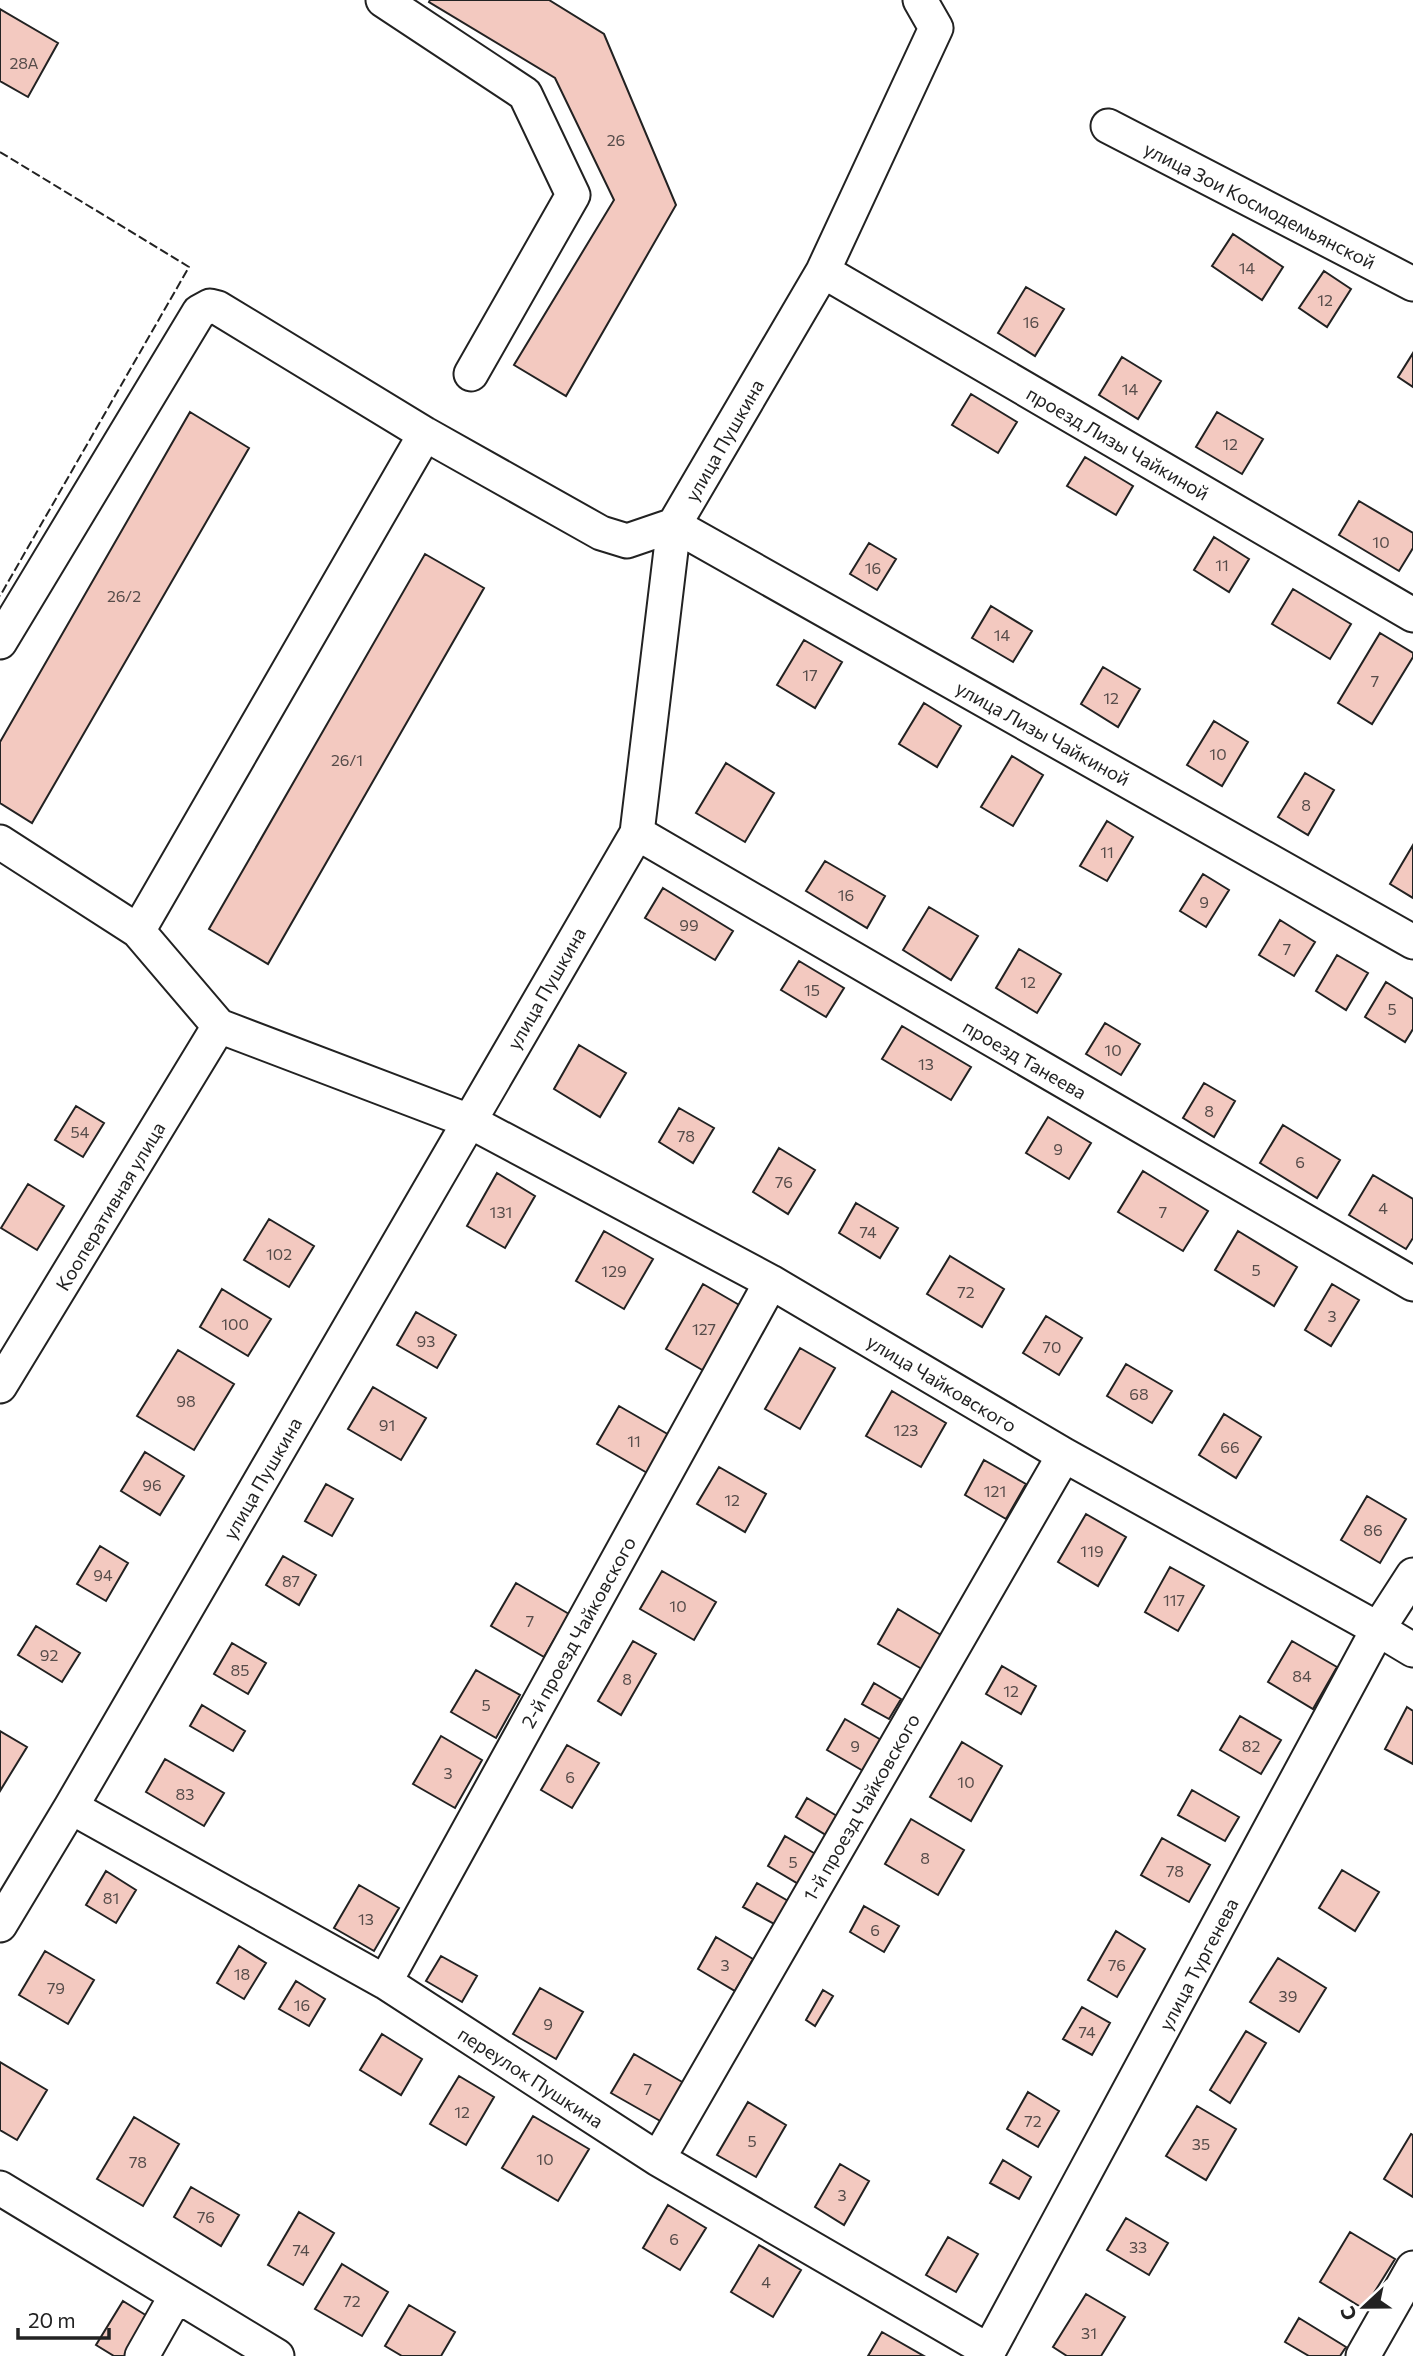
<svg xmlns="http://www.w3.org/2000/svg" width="1413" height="2356" font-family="Commissioner,sans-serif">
<rect width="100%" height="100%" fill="#fff"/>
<path fill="#f3c9c0" stroke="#222" stroke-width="2" d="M430,0H549L604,34L676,205L566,396L514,365L614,200L555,78L429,2Z
M0,9L58,43L28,97L0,81Z
M1233,234L1283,267L1262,300L1212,266Z
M1324,271L1351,289L1327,327L1299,308Z
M1026,287L1064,309L1035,356L998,333Z
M1413,353V387L1398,377Z
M1122,357L1161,381L1138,419L1099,395Z
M971,394L1017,422L998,453L952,425Z
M190,412L249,448L32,823L0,803V742Z
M1217,412L1263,439L1242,474L1196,447Z
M1085,457L1133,486L1116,515L1067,486Z
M1359,501L1413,533V548L1399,571L1339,535Z
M1214,537L1249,559L1229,592L1194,570Z
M869,543L896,559L877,590L850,574Z
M425,554L484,588L268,964L209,929Z
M1293,589L1351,624L1330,659L1272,624Z
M991,606L1032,631L1013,662L972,638Z
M1380,633L1413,653V657L1372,724L1338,703Z
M804,640L842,662L815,708L777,685Z
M1103,667L1140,689L1118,727L1081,704Z
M924,703L961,726L937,767L899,744Z
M1214,721L1248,742L1222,786L1187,765Z
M1012,756L1043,775L1013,826L981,807Z
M726,763L774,793L745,842L696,813Z
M1305,773L1334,790L1308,835L1278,817Z
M1107,821L1133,837L1107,881L1080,866Z
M1413,845V898L1390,884Z
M825,861L885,896L867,928L806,891Z
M1203,874L1229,890L1206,927L1180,911Z
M663,888L733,931L715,960L645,918Z
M929,907L978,936L951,980L903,950Z
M1280,920L1315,942L1294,976L1259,955Z
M1019,949L1061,974L1037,1013L996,988Z
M1337,955L1368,973L1346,1010L1316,991Z
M799,961L844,988L826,1017L781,990Z
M1386,982L1413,999V1029L1405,1042L1365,1017Z
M1105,1023L1140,1044L1121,1075L1086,1054Z
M902,1026L971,1067L951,1100L882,1059Z
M579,1045L626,1073L600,1117L554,1089Z
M1204,1083L1235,1101L1214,1137L1183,1118Z
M76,1106L104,1123L83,1157L55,1140Z
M679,1108L714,1128L693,1163L659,1142Z
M1048,1117L1091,1143L1069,1179L1026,1153Z
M1283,1125L1340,1160L1317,1198L1260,1163Z
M779,1148L815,1170L788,1214L753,1192Z
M1143,1171L1208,1211L1183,1251L1118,1212Z
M497,1173L535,1196L505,1248L467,1226Z
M1373,1175L1413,1199V1238L1406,1249L1349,1215Z
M28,1184L64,1206L37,1250L1,1228Z
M856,1203L898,1228L880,1258L839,1233Z
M269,1219L314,1246L289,1287L244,1260Z
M604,1231L653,1259L624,1309L576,1281Z
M1238,1231L1297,1267L1274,1306L1215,1270Z
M950,1256L1004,1289L982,1327L927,1294Z
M703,1284L741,1306L704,1371L666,1349Z
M1332,1284L1359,1300L1331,1346L1305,1330Z
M222,1289L271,1319L248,1356L200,1327Z
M416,1312L456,1335L437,1368L397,1345Z
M1046,1316L1082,1338L1059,1375L1023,1353Z
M800,1348L835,1368L800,1429L765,1409Z
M178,1350L234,1384L194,1450L137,1416Z
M1126,1364L1172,1391L1152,1423L1107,1396Z
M373,1387L426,1418L401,1460L348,1429Z
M892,1391L946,1423L921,1467L866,1436Z
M619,1406L671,1436L649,1474L597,1444Z
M1224,1414L1261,1437L1236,1478L1199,1455Z
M145,1452L184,1476L160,1515L121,1491Z
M984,1460L1026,1484L1006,1519L965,1495Z
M719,1467L766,1494L745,1532L697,1504Z
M326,1484L353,1499L332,1536L305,1521Z
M1367,1496L1406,1519L1380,1563L1341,1540Z
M1086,1514L1126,1537L1098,1586L1058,1562Z
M100,1546L128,1563L106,1601L77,1584Z
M283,1556L316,1575L299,1605L266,1585Z
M1170,1567L1204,1586L1178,1631L1145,1612Z
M662,1571L716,1602L694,1640L640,1609Z
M516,1583L569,1614L544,1657L491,1626Z
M898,1609L941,1635L922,1669L878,1644Z
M36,1626L80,1653L62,1682L18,1655Z
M633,1641L656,1654L621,1715L598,1701Z
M1292,1641L1337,1667L1313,1709L1268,1682Z
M232,1643L266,1663L248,1694L214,1674Z
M1002,1666L1036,1686L1021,1714L986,1694Z
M476,1670L520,1695L496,1738L451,1712Z
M874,1683L901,1699L889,1719L862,1704Z
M202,1705L245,1731L233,1751L190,1726Z
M1407,1707L1413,1711V1764L1385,1749Z
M1240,1716L1281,1740L1261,1774L1220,1750Z
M845,1719L883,1741L865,1772L827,1750Z
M0,1731L27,1747L0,1791Z
M441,1736L482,1760L455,1808L413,1784Z
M962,1742L1002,1766L971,1821L930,1797Z
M567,1745L599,1763L572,1808L541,1790Z
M165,1759L224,1793L204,1826L146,1792Z
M1192,1790L1239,1817L1225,1841L1178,1815Z
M807,1798L837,1816L826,1835L796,1817Z
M911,1819L964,1850L938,1895L885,1864Z
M785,1836L819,1856L802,1886L768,1866Z
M1162,1838L1210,1865L1189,1902L1141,1875Z
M1342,1870L1379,1892L1355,1931L1319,1908Z
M106,1871L136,1890L116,1923L86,1905Z
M757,1883L790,1902L776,1925L743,1907Z
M359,1885L399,1908L374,1951L334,1928Z
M864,1906L899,1926L884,1952L850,1932Z
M1116,1931L1145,1949L1117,1997L1088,1980Z
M716,1937L753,1959L735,1991L698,1969Z
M239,1946L266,1963L244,1999L217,1983Z
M45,1951L94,1980L68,2024L19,1995Z
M441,1956L477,1976L462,2002L426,1981Z
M1278,1958L1326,1988L1299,2032L1250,2002Z
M296,1981L325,1999L309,2026L279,2009Z
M540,1988L583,2012L556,2059L513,2034Z
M823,1990L833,1996L815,2026L806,2020Z
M1082,2007L1110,2023L1092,2055L1063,2039Z
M1246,2031L1266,2043L1230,2103L1210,2090Z
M382,2034L422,2059L401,2095L360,2070Z
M634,2054L684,2083L662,2122L611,2093Z
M0,2062L47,2090L17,2140L0,2130Z
M459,2076L494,2097L466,2145L430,2124Z
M1028,2092L1059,2111L1038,2147L1007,2129Z
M748,2102L786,2125L756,2177L717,2155Z
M1197,2106L1236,2129L1206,2180L1166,2156Z
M533,2116L589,2149L558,2201L502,2168Z
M134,2117L179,2144L143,2206L97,2179Z
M1411,2134L1413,2135V2197L1384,2179Z
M1003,2160L1031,2177L1019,2199L990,2183Z
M840,2164L869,2181L844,2225L815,2207Z
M191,2187L239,2215L221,2246L174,2217Z
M668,2205L706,2228L680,2270L643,2248Z
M299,2212L334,2233L303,2285L268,2265Z
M1126,2218L1168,2243L1149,2275L1107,2250Z
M1350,2232L1395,2259L1364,2309L1320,2282Z
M948,2237L978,2254L956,2292L926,2275Z
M759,2245L801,2270L773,2317L731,2292Z
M342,2264L388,2292L362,2336L315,2309Z
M1086,2294L1125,2317L1101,2356H1067L1053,2347Z
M123,2301L152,2319L130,2356H114L96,2345Z
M409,2305L455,2332L441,2356H402L385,2346Z
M1299,2318L1346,2347L1340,2356H1309L1285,2342Z
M882,2332L924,2356H868Z"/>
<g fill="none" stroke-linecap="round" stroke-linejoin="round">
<defs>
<path id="minor" d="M383,0L525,94L573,195L471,374
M1108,126L1413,284
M823,271L1413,615
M0,642L199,312L210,306L218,308L425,434L601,533L627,541L674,525L1413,942
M637,833L1413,1284
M0,842L138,931L219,1026L469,1121L771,1282L1064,1455L1378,1629L1413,1650
M138,931L425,434
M0,1386L219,1026
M71,1807L385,1982L658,2159L989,2351
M0,1925L71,1807L637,833L674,525L823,271L936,28L920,0
M385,1982L771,1282
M658,2159L1064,1455
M0,2188L277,2356
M142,2356L176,2296
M986,2356L1378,1629L1413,1575
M1363,2356L1413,2268"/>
</defs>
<use href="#minor" stroke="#222" stroke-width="37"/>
<use href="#minor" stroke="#fff" stroke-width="33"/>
<path stroke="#222" stroke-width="2" stroke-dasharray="9 3.5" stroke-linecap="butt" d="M0,152L189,267L0,596"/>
</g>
<g text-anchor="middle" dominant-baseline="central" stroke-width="5" stroke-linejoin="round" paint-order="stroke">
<g font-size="16" fill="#564c4a">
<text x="24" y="62">28А</text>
<text x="616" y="139">26</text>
<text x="1247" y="267">14</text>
<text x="1325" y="299">12</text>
<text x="1031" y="321">16</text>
<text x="1130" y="388">14</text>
<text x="1230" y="443">12</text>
<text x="1381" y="541">10</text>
<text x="1222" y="564">11</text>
<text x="873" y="567">16</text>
<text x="124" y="595">26/2</text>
<text x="1002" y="634">14</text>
<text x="810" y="674">17</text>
<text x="1375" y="680">7</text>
<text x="1111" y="697">12</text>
<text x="1218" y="753">10</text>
<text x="347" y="759">26/1</text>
<text x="1306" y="804">8</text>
<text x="1107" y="851">11</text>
<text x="846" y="894">16</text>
<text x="1204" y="901">9</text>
<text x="689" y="924">99</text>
<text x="1287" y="948">7</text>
<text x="1028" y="981">12</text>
<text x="812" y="989">15</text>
<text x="1392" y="1008">5</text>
<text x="1113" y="1049">10</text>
<text x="926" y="1063">13</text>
<text x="1209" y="1110">8</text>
<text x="80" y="1131">54</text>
<text x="686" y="1135">78</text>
<text x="1058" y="1148">9</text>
<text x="1300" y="1161">6</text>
<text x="784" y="1181">76</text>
<text x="1383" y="1207">4</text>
<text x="501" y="1211">131</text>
<text x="1163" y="1211">7</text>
<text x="868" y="1231">74</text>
<text x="279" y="1253">102</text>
<text x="1256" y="1269">5</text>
<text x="614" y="1270">129</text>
<text x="966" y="1291">72</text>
<text x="1332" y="1315">3</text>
<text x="235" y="1323">100</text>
<text x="704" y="1328">127</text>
<text x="426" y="1340">93</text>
<text x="1052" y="1346">70</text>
<text x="1139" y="1393">68</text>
<text x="186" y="1400">98</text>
<text x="387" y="1424">91</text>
<text x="906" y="1429">123</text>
<text x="634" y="1440">11</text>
<text x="1230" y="1446">66</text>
<text x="152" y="1484">96</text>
<text x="995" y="1490">121</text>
<text x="732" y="1499">12</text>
<text x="1373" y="1529">86</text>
<text x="1092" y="1550">119</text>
<text x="103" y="1574">94</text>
<text x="291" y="1580">87</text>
<text x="1174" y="1599">117</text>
<text x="678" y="1605">10</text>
<text x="530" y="1620">7</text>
<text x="49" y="1654">92</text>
<text x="240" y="1669">85</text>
<text x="1302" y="1675">84</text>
<text x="627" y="1678">8</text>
<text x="1011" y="1690">12</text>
<text x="486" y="1704">5</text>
<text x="855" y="1745">9</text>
<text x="1251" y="1745">82</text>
<text x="448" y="1772">3</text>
<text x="570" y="1776">6</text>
<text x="966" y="1781">10</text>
<text x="185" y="1793">83</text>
<text x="925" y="1857">8</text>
<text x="793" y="1861">5</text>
<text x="1175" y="1870">78</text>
<text x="111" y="1897">81</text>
<text x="366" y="1918">13</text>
<text x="875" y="1929">6</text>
<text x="725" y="1964">3</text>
<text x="1117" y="1964">76</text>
<text x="242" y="1973">18</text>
<text x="56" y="1987">79</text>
<text x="1288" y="1995">39</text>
<text x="302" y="2004">16</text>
<text x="548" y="2023">9</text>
<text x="1087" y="2031">74</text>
<text x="648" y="2088">7</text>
<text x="462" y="2111">12</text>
<text x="1033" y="2120">72</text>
<text x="752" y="2140">5</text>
<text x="1201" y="2143">35</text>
<text x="545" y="2158">10</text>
<text x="138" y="2161">78</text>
<text x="842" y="2194">3</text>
<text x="206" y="2216">76</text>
<text x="674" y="2238">6</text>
<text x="1138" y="2246">33</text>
<text x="301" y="2249">74</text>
<text x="766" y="2281">4</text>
<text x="352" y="2300">72</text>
<text x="1089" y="2332">31</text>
</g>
<g font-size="19" fill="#222" stroke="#fff">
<text transform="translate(1260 205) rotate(27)">улица Зои Космодемьянской</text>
<text transform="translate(724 440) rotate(-60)">улица Пушкина</text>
<text transform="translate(1118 443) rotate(30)">проезд Лизы Чайкиной</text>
<text transform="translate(1043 733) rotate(29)">улица Лизы Чайкиной</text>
<text transform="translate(546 988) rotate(-60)">улица Пушкина</text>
<text transform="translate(1025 1059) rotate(30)">проезд Танеева</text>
<text transform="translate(110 1206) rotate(-59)">Кооперативная улица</text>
<text transform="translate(942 1383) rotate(31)">улица Чайковского</text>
<text transform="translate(262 1478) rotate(-60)">улица Пушкина</text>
<text transform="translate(578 1632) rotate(-61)">2-й проезд Чайковского</text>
<text transform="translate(861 1807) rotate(-60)">1-й проезд Чайковского</text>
<text transform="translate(1198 1964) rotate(-62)">улица Тургенева</text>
<text transform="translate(531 2077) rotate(33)">переулок Пушкина</text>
</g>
</g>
<g transform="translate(1364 2307) rotate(248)" stroke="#ffffff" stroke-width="5" paint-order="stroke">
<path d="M0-5L12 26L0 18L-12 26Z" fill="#222222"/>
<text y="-10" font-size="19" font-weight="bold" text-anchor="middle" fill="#222222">С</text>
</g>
<path d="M18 2328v10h91v-10" fill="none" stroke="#222222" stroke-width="3.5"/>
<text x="28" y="2328" font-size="21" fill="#222222" stroke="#ffffff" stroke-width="5" paint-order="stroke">20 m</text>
</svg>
